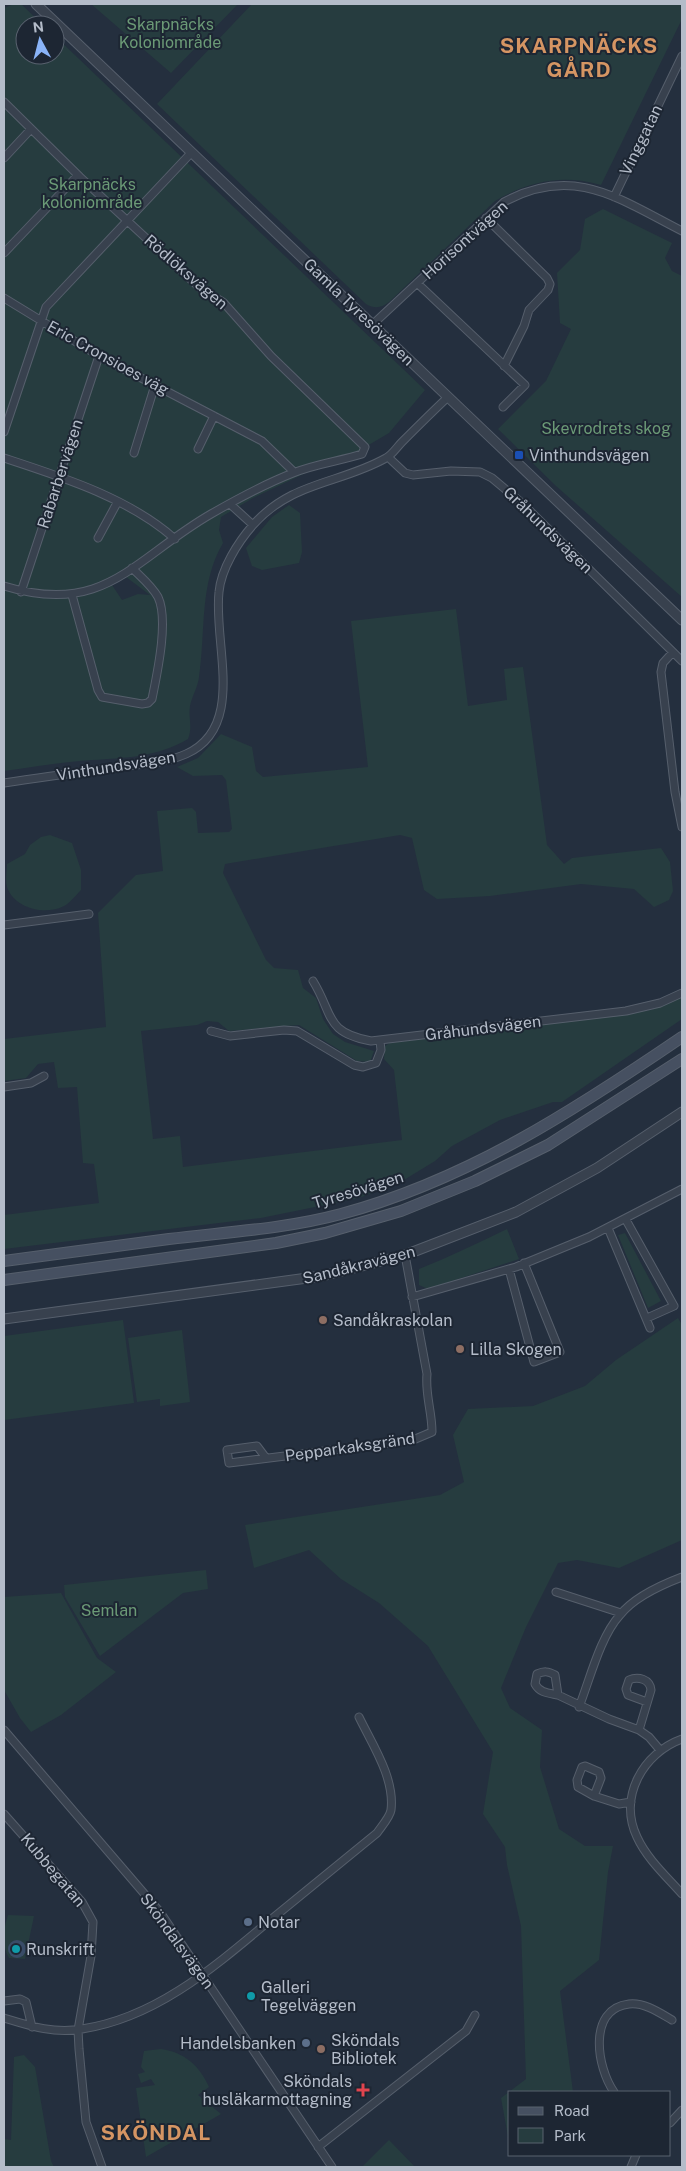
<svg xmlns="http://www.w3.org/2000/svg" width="686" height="2171" font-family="'Public Sans',sans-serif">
<rect width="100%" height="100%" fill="#242f3e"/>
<path fill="#263c3f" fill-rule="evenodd" d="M14,4H21L43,25H25V55H55V36L425,390L389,433L350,456L312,470L253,498L221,517L219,530L223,543C199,584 206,630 199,677C198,687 192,696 190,706C188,718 193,726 188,739C157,757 126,758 92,760C62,762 33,767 4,771V8ZM126,577L150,595L138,594L122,600L112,585Z
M91,4H238L171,73Z
M252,4H682V19L601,185C563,174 529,181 495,201L389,302C381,308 375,309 366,304L157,104Z
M603,209L672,243L665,258L672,271L682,276V597L556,486L498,429L546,381L571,329L560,323L557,273L580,250L585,219Z
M289,505L300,513L302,552L299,563L262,570L252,566L246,548L272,517Z
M456,609L468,706L507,700L504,669L523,667L547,845L564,864L572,858L661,848L670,862L673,891L669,900L654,907L634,889L581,884L490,896L437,899L424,890L412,838L400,835L225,864L223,873L266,960L274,968L298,970L303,988L316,998L323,1019L333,1034L345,1042L374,1051L370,1062L357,1061L299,1025L229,1031L218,1022L207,1021L197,1025L141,1031L153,1139L180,1136L183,1167L402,1140L394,1070L384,1059L385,1046L390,1043L651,1010L682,995V1019L562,1102H553L500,1120L452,1146L435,1161L399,1183L359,1198L261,1218L4,1249V1215L99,1203L94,1164L83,1163L77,1087L58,1088L54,1062L38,1064L26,1078L4,1081V1039L106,1027L98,913L136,875L163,871L157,811L192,808L196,812L198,833L229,832L232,829L226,780L222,775L193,776L177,767L198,758L221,734L252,747L256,771L263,777L368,767L351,621Z
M50,835L72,843L81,870V890C76,895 70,903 64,906C45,916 14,908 7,887C5,880 7,871 7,864L25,854L30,845L41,837Z
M507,1229L519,1259L428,1289L419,1285V1269C449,1257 478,1243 507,1229Z
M625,1233L661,1301L648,1308L618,1235Z
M678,1318L682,1325V1540L619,1568L577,1560L558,1563L526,1627L501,1688L510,1708L542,1730L540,1767L559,1829L585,1846H613L608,1872L599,1960L560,1991L573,2092H510L509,2142L501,2098L526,2079L521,1926L507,1865L505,1847L483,1814L493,1752L428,1646L379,1603L341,1579L309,1550L254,1568L245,1525L440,1495L464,1482L453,1435L468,1409L533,1406L585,1386L616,1360Z
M123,1320L134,1403L4,1420V1336Z
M182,1330L190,1402L160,1406V1399L137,1402L128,1338Z
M206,1570L208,1589L183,1593L100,1656L65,1597L64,1585Z
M61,1593L97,1658L116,1672L61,1715L31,1732L20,1718L4,1690V1597Z
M8,1915L34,1916L25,1959L9,1958C1,1944 3,1930 8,1915Z
M161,2049C184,2052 200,2066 209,2087L198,2095L221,2114L146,2157L136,2088L155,2085L151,2079L141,2083L138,2074L145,2072L141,2067L144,2051Z
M24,2055L35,2067L51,2161L54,2167H4V2139L11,2140L14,2057Z
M389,2140L415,2167H362Z"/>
<path fill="#394c67" d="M8 1949a9 9 0 1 1 18 0a9 9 0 1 1-18 0Z"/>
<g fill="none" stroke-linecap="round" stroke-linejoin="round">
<defs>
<path id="minor" d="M4,102L80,177L201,289L223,302L271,356L365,447L362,454C340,461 315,464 293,473C265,484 237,499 211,514C133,559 105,617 4,586
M4,158L31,129
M614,197L682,56
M486,218L547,278L550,284L548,290L529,310L524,326L504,366
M4,253L78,175
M417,283L525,385L503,407
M4,298L99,356L262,441L294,472
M372,325L504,202C574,164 619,199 682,231
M4,432L46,307L191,153
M198,449L214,416
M134,453L155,385
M388,457L405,473L413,475L451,471L480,472L492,478L523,504L682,661
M4,458C62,477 129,498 175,539
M230,504L253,525
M98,538L117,503
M21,592L99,356
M72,595L98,690L102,697L142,704L148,703L152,699C157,674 169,620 158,597C152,586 141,577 132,568
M673,652L663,663L661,672L675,792L682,827
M4,783C42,777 81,772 120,767C142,764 166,763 186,754C247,727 213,643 219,592C221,569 238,542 253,525C292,481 340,484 386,458C392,455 397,447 402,442C417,427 432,412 448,397
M4,925L89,914
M313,981C334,1015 324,1032 371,1041L626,1011L660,1003L682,993
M211,1031L230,1036L284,1030L297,1031L354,1065L363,1067L376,1063L381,1050L380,1041
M4,1087L31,1083L44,1076
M626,1220L674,1306L647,1318
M608,1228L650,1328
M509,1269L534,1362L560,1352L524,1263
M412,1297L516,1267L589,1237L682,1189
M266,1458L257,1446L227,1450L229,1463L413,1440L432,1432C432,1411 425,1395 427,1374L405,1255
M556,1592L621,1613
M558,1695C548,1693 540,1693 535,1684L537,1674C544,1671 548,1671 555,1675L558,1695L609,1719L639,1730L649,1737L660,1750
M579,1707C590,1679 600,1637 620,1615C634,1597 661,1585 682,1577
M4,1730L160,1912L332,2167
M639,1730L651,1690C650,1679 638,1676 629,1680L626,1689L628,1695L647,1702
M682,1739C643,1753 618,1797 637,1837C647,1859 667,1877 682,1894
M594,1796L578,1787L577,1780L582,1767L585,1766L599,1772L601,1778L594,1796L619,1804L631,1802
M4,1814L82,1902L93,1922L91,1956L78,2030L79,2049L86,2122L102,2167
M4,2001L20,1999L26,2002L32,2027
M4,2018C30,2026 54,2034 82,2029C155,2018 213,1968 268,1922C304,1893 340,1863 377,1833C381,1827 390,1817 391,1810C395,1778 372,1744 359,1717
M614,2092C597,2068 587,2009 629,2004C644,2002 660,2013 672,2020
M670,2123L682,2110
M318,2147L466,2031L475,2015
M631,2167L636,2155"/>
<path id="tertiary" d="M36,4L682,620
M4,1319L322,1276L405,1255L516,1212L597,1168L682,1112"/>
<path id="secondary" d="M4,1261C59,1254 114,1246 169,1239C226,1232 285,1229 341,1214C467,1180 575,1110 682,1037
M4,1280L276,1243L325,1233L401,1211L475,1181L548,1145L682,1059"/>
</defs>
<use href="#minor" stroke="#565f6c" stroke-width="9"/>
<use href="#tertiary" stroke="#565f6c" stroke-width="11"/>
<use href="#secondary" stroke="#565f6c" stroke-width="12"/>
<use href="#minor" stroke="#38414e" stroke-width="7"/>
<use href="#tertiary" stroke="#38414e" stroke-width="9"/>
<use href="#secondary" stroke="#465061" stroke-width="10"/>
</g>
<rect fill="#1a4fb4" stroke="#1d2633" stroke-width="2" x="514" y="450" width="10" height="10" rx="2.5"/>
<g fill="#8d6e63" stroke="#1d2633" stroke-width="2">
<circle cx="323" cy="1320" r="5"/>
<circle cx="460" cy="1349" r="5"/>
<circle cx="321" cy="2049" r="5"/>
</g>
<g fill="#5c6f8a" stroke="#1d2633" stroke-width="2">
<circle cx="248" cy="1922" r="5"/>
<circle cx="306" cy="2043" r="5"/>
</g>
<g fill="#0f9aa8" stroke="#1d2633" stroke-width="2">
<circle cx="16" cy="1949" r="5"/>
<circle cx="251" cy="1996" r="5"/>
</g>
<path fill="#e0444e" stroke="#1d2633" stroke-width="2" d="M360.5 2082.5h5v5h5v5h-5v5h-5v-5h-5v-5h5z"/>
<g text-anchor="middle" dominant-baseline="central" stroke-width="4" stroke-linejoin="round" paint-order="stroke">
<g font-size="16" fill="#6b9a76" stroke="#1d2633">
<text x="170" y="24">Skarpnäcks<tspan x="170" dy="18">Koloniområde</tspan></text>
<text x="92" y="184">Skarpnäcks<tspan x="92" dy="18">koloniområde</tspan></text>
<text x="606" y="428">Skevrodrets skog</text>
<text x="109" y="1610">Semlan</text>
</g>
<g font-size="16" fill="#b4bcc9" stroke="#1d2633">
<text transform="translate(641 140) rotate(-64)">Vinggatan</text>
<text transform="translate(465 240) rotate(-42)">Horisontvägen</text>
<text transform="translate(186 272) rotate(41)">Rödlöksvägen</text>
<text transform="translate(359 312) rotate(44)">Gamla Tyresövägen</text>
<text transform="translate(108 358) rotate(29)">Eric Cronsioes väg</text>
<text transform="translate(60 474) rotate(-72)">Rabarbervägen</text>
<text transform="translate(548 530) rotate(44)">Gråhundsvägen</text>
<text transform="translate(116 766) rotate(-9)">Vinthundsvägen</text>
<text transform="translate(483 1028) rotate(-7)">Gråhundsvägen</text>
<text transform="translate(358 1190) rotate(-17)">Tyresövägen</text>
<text transform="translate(359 1265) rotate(-14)">Sandåkravägen</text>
<text transform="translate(350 1447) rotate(-8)">Pepparkaksgränd</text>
<text transform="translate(53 1870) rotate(50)">Kubbegatan</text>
<text transform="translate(177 1941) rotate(54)">Sköndalsvägen</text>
</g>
<g font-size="16" fill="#b4bcc9" stroke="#1d2633" text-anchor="start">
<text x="529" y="455">Vinthundsvägen</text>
<text x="333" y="1320">Sandåkraskolan</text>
<text x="470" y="1349">Lilla Skogen</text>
<text x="258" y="1922">Notar</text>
<text x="26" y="1949">Runskrift</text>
<text x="261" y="1987">Galleri<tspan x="261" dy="18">Tegelväggen</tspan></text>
<text x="331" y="2040">Sköndals<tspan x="331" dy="18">Bibliotek</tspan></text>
<text x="296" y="2043" text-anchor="end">Handelsbanken</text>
<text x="352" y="2081" text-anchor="end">Sköndals<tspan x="352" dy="18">husläkarmottagning</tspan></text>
</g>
<g font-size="21" font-weight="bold" letter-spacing="1" fill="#d59563" stroke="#1d2633">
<text x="579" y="45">SKARPNÄCKS<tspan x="579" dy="24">GÅRD</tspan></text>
<text x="156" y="2132">SKÖNDAL</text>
</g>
</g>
<rect width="686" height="2171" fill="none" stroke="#b4bcc9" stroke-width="10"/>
<rect x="508" y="2091" width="162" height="65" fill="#1d2633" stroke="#59626f"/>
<rect x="518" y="2107" width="25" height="8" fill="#465061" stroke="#59626f"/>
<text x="554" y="2116" font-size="15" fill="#b4bcc9">Road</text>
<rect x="518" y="2128" width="25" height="15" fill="#263c3f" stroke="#59626f"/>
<text x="554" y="2141" font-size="15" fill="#b4bcc9">Park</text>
<g transform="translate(40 40) rotate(353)"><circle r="24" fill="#1d2633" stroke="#59626f"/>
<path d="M0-4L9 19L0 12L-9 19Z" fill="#8ab4f8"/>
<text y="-8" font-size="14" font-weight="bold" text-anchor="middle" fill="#b4bcc9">N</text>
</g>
</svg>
